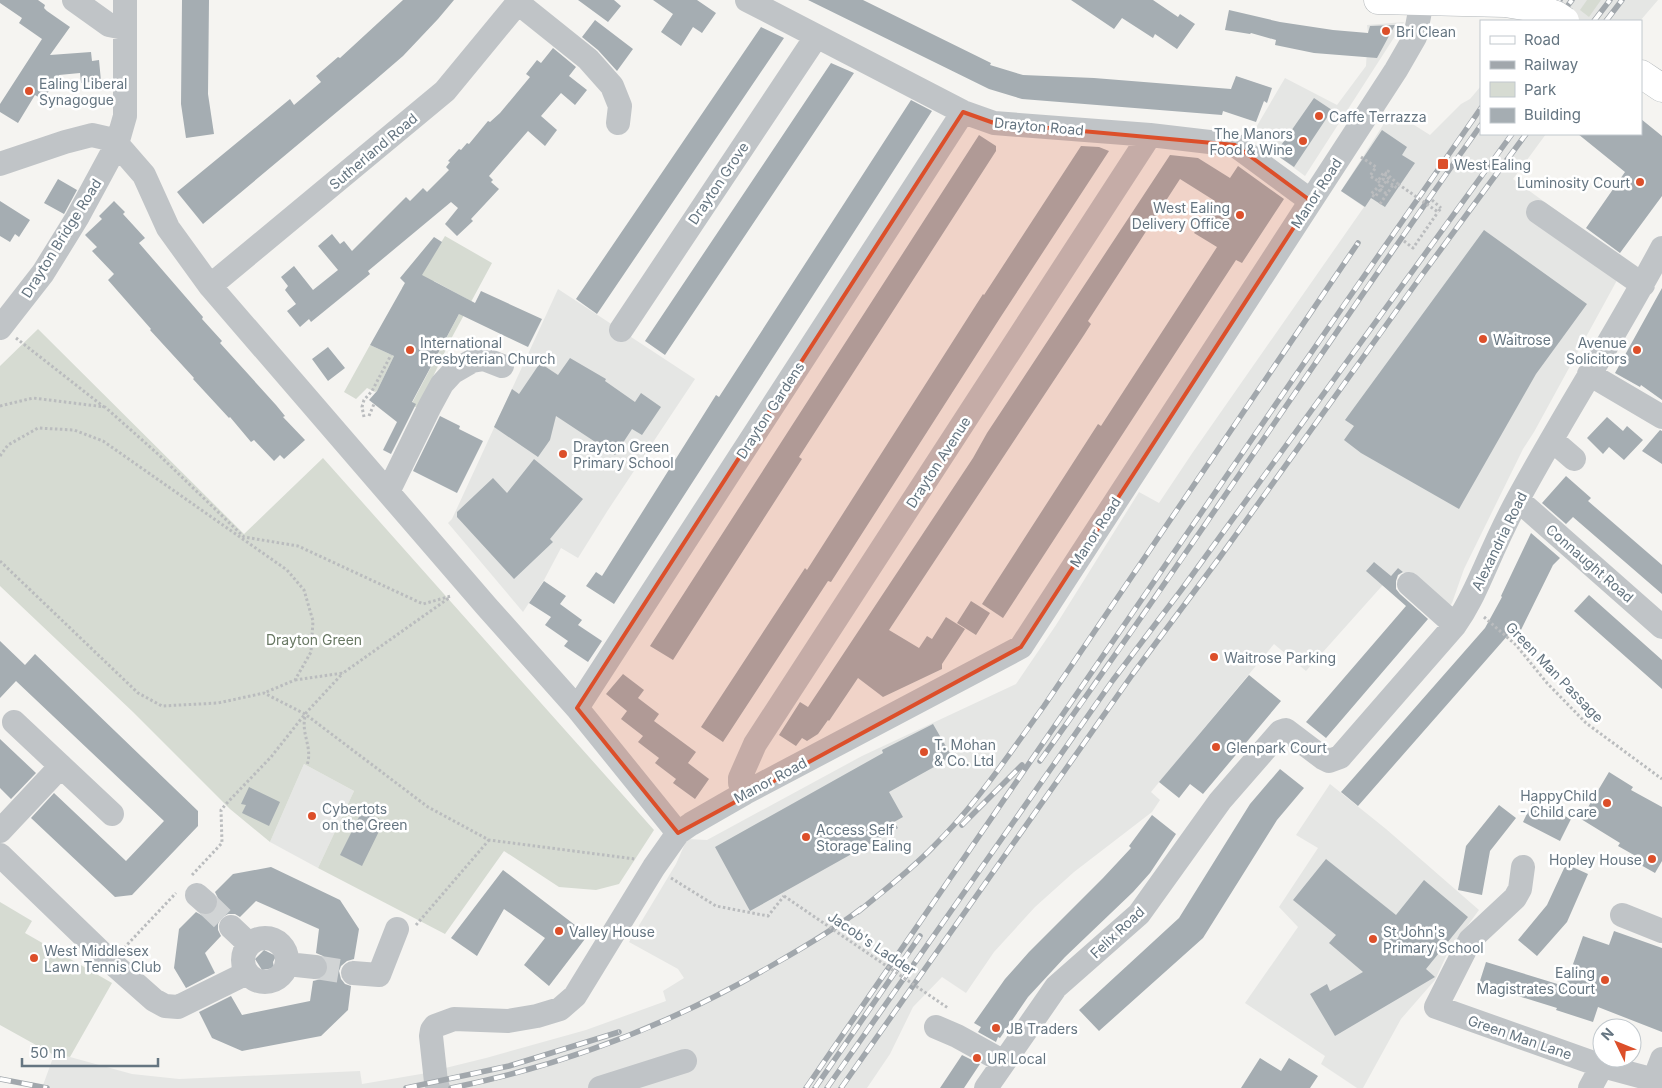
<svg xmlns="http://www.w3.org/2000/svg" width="1662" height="1088" font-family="Inter,sans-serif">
<rect width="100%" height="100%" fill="#f5f4f1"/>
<path fill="#e5e6e4" d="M1537,0H1658L1640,21H1526L1535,10Z
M1404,22L1305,176L1251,136L1285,78L1337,105L1366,66L1368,33L1367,25Z
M1481,86V134H1546L1513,179L1627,262L1534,432L1523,449L1464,569L1452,603L1446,611L1398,568L1306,671L1274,644L1151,792L1160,800L1152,812L1074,872L1035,907L994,952L966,993L942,977L913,1007L890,1054L867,1088H42L54,1055L70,1057L132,1074L179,1079L360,1071L362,1084L421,1074L486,1058L586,1030L666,1001L663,991L684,978L678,969L629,942L676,864L687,839L707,840L862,756L1016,684L1056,625L1139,492L1159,503L1193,452L1364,207L1341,191L1392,111L1430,135L1461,104L1470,99Z
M558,289L695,379L608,510L578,558L561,548L544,580L523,612L448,523L452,519Z
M304,764L354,791L318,868L270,842Z
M1330,784L1386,829L1479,910L1448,952L1435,980L1401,1019L1363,1088H1357L1321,1064L1325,1056L1245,1003L1298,927L1279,907L1318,848L1296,835Z"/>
<path fill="#d6dbd2" d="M1587,0H1601L1589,17L1580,10Z
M445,236L492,263L451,339L418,408L411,405L467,299L434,281L424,298L402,288L405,283L413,289Z
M38,329L244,534L323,458L654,830L619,884L596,890L559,887L504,851L445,934L318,868L354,791L304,764L270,842L230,809L133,712L0,586V366Z
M370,345L394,356L377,391L375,392L367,388L356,399L344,392Z
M0,902L32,921L25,933L112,983L70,1057L54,1055L0,1025Z"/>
<path fill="#a5adb2" d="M0,0H38L45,5L44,8L47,11L70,27L50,55L91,52L92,61L99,60L101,81L81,83L80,73L59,75L43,100L35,95L18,123L0,112V104L42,39L19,23L22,18L0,3Z
M182,0H209L208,94L214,134L186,138L181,104Z
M403,0H454L438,19L403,56L374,81L203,224L177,192L290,99L294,105L321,82L316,76L338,57L340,58Z
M578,0H614L621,6L608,22Z
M653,0H697L716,13L702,33L693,27L681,46L661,32L673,14Z
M808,0H863L991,63L990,65L1023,75L1094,78L1231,89L1236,76L1272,88L1267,103L1264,101L1256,122L1223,111L1222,115L1022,99L989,89Z
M1071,0H1153L1178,17L1180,14L1195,24L1177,49L1155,34L1153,38L1122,18L1114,29Z
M1229,10L1280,22L1333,30L1368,33L1370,26L1395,25L1377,58L1314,53L1275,45L1276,40L1251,33L1250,34L1225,30Z
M595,20L633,49L617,71L598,50L582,37Z
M761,27L784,38L597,314L576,299Z
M553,48L576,67L569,76L587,90L575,105L561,93L541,116L557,130L545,146L528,131L489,176L493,180L491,182L499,189L471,219L473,221L457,236L445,224L458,208L451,202L368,271L370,274L311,322L309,319L300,327L287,311L296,304L285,290L288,286L281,277L294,266L313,290L338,270L318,246L332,234L340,244L344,241L352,251L406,197L410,201L423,188L427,192L449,170L446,167L450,162L448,161L459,149L461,150L467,143L469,144L488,121L490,122L500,113L530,77L526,74L537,60L541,63Z
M831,63L854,73L665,355L645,341Z
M1314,98L1332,110L1294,167L1275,154Z
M911,100L932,111L614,604L586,586L596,572L602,576L716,395L719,397Z
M1641,119L1662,136V196L1620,253L1586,228L1625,172L1578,134H1641Z
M1382,130L1407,147L1402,155L1415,163L1385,207L1371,198L1365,207L1341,191Z
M979,135L996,146V151L799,457L802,459L673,660L650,646Z
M1081,146L1099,147L1109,151L1000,318L831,582L828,581L723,742L701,727L805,568L807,570L983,294L984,295Z
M1170,155L1198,158L1230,178L1238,166L1284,199L1242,263L1236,260L1219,286L1003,618L982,604L1098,424L1101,426L1217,247L1194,233L1215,201L1180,179L1088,321L1091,324L1084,335L889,630L919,648L927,636L932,639L946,617L965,629L942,664V669L883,697L858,678L829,721L828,720L818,734L807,741L802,738L796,746L779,735L800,702L808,707L824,683L973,458L987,433Z
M58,179L77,190L64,214L44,203Z
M0,201L30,220L19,237L15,234L10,242L0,236Z
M114,201L125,212L123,214L145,238L139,243L203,317L202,319L222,341L220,343L276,405L285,416L283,417L305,440L284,459L280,455L274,461L254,440L251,442L230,417L229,418L193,379L194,378L150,330L151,329L108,280L114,274L92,251L97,247L85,235L102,219L99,216Z
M1484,230L1587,304L1536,374L1459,509L1361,453L1344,440L1354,426L1345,420Z
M434,237L442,242L422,275L475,303L481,291L542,319L528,347L459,314L412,402L416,404L391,454L383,450L397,422L369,400L377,391L394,356L370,345L405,283L400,278Z
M1662,288V400L1641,385L1640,387L1615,373Z
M328,347L345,368L328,381L312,359Z
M570,358L606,379L605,381L635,402L641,393L661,407L642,435L632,429L615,455L556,416L550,440L538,457L494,427L512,389L519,394L540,363L558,375Z
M440,416L460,426L459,429L483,441L457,493L413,471Z
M1607,417L1623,431L1627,426L1643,440L1624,460L1609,447L1603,454L1587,438Z
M1660,430L1662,431V464L1642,451Z
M534,459L583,499L550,539L553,542L514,579L457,517V512L493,478L507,493Z
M1566,476L1591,498L1588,501L1662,565V594L1573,517L1566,524L1542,503Z
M1531,533L1560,558L1553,565L1516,640L1509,634L1358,806L1341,792L1485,628L1502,597L1501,596Z
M1374,562L1391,576L1398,568L1403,572L1398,575L1396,581V589L1400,594L1428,619L1326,738L1306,722L1406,606L1366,571Z
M544,581L566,596L560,604L582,620L578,625L602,641L588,662L564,646L568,641L545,625L551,617L529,603Z
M1589,595L1662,660V689L1574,611Z
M971,601L990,613L976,635L957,623Z
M0,641L25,665L35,654L198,811V826L132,895L115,897L31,818L54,793L126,861L164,821L16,681L0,698Z
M623,674L644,690L638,698L659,714L654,721L696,752L688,763L709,779L695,799L673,783L676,779L655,763L659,758L638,742L643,736L621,719L627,711L606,694Z
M1249,675L1281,701L1203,794L1190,784L1179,798L1159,782Z
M933,724L952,757L889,792L903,817L894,822L898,828L750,911L715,847L883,753L882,750Z
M0,739L36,773L11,799L0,788Z
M1280,769L1304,788L1277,820L1203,938L1099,1031L1079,1010L1179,918L1250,804Z
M1609,772L1633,787L1631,790L1662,807V861L1655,873L1639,864L1641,859L1618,846L1620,843L1581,819Z
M249,787L280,802L269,826L242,813L246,805L241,804Z
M1533,801L1571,819L1560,841L1523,822Z
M1499,805L1516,818L1490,851L1482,895L1458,890L1466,846Z
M362,811L384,821L362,866L340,855Z
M1152,815L1176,834L1150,873L1133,892L1065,957L1028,997L1000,1038L998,1037L996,1042L978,1032L981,1027L974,1023L1005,979L1029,952L1103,878L1131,848L1129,846Z
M1326,859L1396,915L1424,880L1468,917L1426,969L1435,977L1335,1036L1310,994L1327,984L1330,991L1363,972L1329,943L1336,935L1293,900Z
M1566,864L1588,874L1567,922L1537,956L1518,940L1547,905Z
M271,867L340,900L359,929L354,959L347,961L341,966L339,971L341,979L345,984L351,986L348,1010L321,1036L242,1051L212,1038L199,1012L231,996L242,1015L310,1001L313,981L321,979L326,975L329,969L327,961L323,956L316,953L319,929L256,901L240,917L235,914H228L221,918L218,924V930L221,936L205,953L215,973L186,988L174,968L179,929L196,912L203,916L210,915L215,911L219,904L218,898L215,892L233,874Z
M503,870L588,935L549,986L524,965L545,938L504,909L477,956L451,938Z
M1614,931L1662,948V1032L1598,1007L1593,1022L1556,1010L1557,1008L1479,984L1486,962L1577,990L1567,981L1583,936L1609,945Z
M264,950L276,956L273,962L274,968L262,970L255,959Z
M962,1055L980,1064L964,1088H940Z
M1260,1058L1281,1071L1289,1058L1318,1076L1310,1088H1241Z"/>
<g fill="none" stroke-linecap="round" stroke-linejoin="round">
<path stroke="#d1d4d5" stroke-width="24" stroke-dasharray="24 12" stroke-linecap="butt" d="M205,902L231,927
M315,967L353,973"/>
<defs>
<path id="major" d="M1378,0L1505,3L1536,8
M1641,74L1662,88"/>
</defs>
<use href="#major" stroke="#b1b6b9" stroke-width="29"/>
<path stroke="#babcbe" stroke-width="3" stroke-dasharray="2.5 2.5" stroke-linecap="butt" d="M1361,157L1376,167L1370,176L1378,181L1384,172L1387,174
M1389,170L1383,179L1393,185
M1389,176L1398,184
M1378,181L1381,184L1371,194L1375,197L1389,177
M1380,189L1387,194
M1432,200L1441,208
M1380,204L1393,185L1397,188
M1404,241L1413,248L1438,212
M16,338L104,407
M0,406L33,398L105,407L159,455L244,537L298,546L423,604L451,596
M369,416L374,404
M364,417L362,407L364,400L372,391L391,355
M0,456L8,445L38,428L74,430L103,441L287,570L304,590L313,621L311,652L295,680L264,693
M0,561L138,693L162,706L218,703L264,693L305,714L428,807L489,840L635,859
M1484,617L1516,645L1547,683L1586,723L1662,779
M295,680L343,673L449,598
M305,717C301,734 313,748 307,765
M192,875L222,843L221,810L226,804L271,757L305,714L343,673
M671,878L716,906L768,916L784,896
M416,925L489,840
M124,948L176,893"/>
<path stroke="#c0c4c7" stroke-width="24" d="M74,0L109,25L124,28
M747,0L963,112L994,123L1150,135L1235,145L1311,201
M518,3L588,59L612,86L620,106L618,123
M117,144L144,175L168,228L210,286L487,607L577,708L678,833
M0,164L65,142L92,135L118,141
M1538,212L1643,285
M210,286L445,91L520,0
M0,328L43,273L77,218L117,144L125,116V0
M621,330L816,37
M1589,374L1662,417
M1552,440L1574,459
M388,492L430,406L442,384L453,372L472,361L484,359L502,366
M1518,500L1662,627
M1409,584L1455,625
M577,708L963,112
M14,722L112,814
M745,793L740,783V778L755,744L1150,135
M0,831L61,766
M0,855L111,962L154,1000L165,1006L178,1007L247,973
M1523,867L1520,889L1515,898L1470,940L1436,1007L1602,1066L1662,1082
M197,895L205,902
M1622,915L1662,931
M231,927L249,944
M243 960a22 22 0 1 1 44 0a22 22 0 1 1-44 0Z
M287,964L315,967
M353,973L379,975L397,929
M936,1027L957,1036L1004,1062
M1654,1080L1662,1059
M438,1088L436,1082L431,1036L432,1030L435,1026L454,1019L508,1021L537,1016L560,1009L575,996L654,867L678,833L691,824L745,793L1021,647L1396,70L1415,37L1422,1
M600,1088L685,1061
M986,1088L1056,987L1139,914L1220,801L1280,732L1286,730L1323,758L1329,761L1340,757L1455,625C1468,607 1476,588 1485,568C1495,545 1506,521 1518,499C1564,414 1617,333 1662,248
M1590,1088L1602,1066"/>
<use href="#major" stroke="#fff" stroke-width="28"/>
<defs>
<path id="rail" d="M1544,21L1560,0
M1556,21L1572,0
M1594,21L1610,0
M1606,21L1622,0
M1040,761C1191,551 1331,335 1481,125
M962,825L1022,765
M858,912C883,891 910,871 933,847C976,805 1009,754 1044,706L1358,243
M0,1079L47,1088
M406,1088L509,1066L619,1032
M451,1088C567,1065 674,1023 776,963C806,946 835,929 862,908
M806,1088L1344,305L1481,108
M815,1088L920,936
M827,1088L1113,680L1182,589L1512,134
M841,1088L1132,675L1220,557L1422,275L1526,134"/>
</defs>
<use href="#rail" stroke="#a1a7ac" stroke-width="5.5"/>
<use href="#rail" stroke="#fff" stroke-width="4" stroke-dasharray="11" stroke-linecap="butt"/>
<defs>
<path id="major-bridge" d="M1536,8L1556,15L1565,21"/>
</defs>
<use href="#major-bridge" stroke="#b1b6b9" stroke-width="29" stroke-linecap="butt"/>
<path stroke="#babcbe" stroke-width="3" stroke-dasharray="2.5 2.5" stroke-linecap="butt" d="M1398,184L1438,212L1441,208
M784,896L948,1008"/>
<use href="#major-bridge" stroke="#fff" stroke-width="28"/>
</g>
<path fill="#dc4f2a" fill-opacity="0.2" stroke="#dc4f2a" stroke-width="4" stroke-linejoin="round" d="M963,112L994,123L1235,145L1311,201L1021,647L678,833L577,708Z"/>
<g fill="#dc4f2a" stroke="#fff" stroke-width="2">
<circle cx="1386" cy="31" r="5"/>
<circle cx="29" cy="91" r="5"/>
<circle cx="1319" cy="116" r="5"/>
<circle cx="1303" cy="141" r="5"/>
<rect x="1437" y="158" width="12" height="12" rx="2.5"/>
<circle cx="1640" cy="182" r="5"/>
<circle cx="1240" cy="215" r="5"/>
<circle cx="1483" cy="339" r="5"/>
<circle cx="410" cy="350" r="5"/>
<circle cx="1637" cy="350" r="5"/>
<circle cx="563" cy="454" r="5"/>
<circle cx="1214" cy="657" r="5"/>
<circle cx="1216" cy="747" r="5"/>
<circle cx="924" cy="752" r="5"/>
<circle cx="1607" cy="803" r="5"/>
<circle cx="312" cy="816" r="5"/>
<circle cx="806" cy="837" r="5"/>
<circle cx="1652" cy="859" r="5"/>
<circle cx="559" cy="931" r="5"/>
<circle cx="1373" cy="939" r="5"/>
<circle cx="34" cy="958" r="5"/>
<circle cx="1605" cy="980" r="5"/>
<circle cx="996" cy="1028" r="5"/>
<circle cx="977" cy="1058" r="5"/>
</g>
<g text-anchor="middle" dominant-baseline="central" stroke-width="5" stroke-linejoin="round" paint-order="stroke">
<g font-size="14" fill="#657581" stroke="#fff" text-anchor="start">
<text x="1396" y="31">Bri Clean</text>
<text x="39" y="83">Ealing Liberal<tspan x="39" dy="16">Synagogue</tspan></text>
<text x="1329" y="116">Caffe Terrazza</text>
<text x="1293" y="133" text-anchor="end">The Manors<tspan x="1293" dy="16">Food &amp; Wine</tspan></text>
<text x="1454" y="164">West Ealing</text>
<text x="1630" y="182" text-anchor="end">Luminosity Court</text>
<text x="1230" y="207" text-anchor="end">West Ealing<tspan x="1230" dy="16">Delivery Office</tspan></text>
<text x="1493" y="339">Waitrose</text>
<text x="420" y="342">International<tspan x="420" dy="16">Presbyterian Church</tspan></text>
<text x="1627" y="342" text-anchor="end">Avenue<tspan x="1627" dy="16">Solicitors</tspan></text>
<text x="573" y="446">Drayton Green<tspan x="573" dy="16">Primary School</tspan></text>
<text x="1224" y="657">Waitrose Parking</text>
<text x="934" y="744">T. Mohan<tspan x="934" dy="16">&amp; Co. Ltd</tspan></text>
<text x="1226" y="747">Glenpark Court</text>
<text x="1597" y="795" text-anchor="end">HappyChild<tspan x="1597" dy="16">- Child care</tspan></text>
<text x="322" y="808">Cybertots<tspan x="322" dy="16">on the Green</tspan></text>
<text x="816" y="829">Access Self<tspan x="816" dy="16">Storage Ealing</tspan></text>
<text x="1642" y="859" text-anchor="end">Hopley House</text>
<text x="569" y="931">Valley House</text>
<text x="1383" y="931">St John's<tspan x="1383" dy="16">Primary School</tspan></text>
<text x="44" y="950">West Middlesex<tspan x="44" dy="16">Lawn Tennis Club</tspan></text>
<text x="1595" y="972" text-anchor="end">Ealing<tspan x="1595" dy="16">Magistrates Court</tspan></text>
<text x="1006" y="1028">JB Traders</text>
<text x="987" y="1058">UR Local</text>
</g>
<g font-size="14" fill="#657581" stroke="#fff">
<text transform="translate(1039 126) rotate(5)">Drayton Road</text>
<text transform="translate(373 151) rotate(-40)">Sutherland Road</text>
<text transform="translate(718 183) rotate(-56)">Drayton Grove</text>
<text transform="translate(1316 193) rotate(-57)">Manor Road</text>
<text transform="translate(61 238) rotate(-58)">Drayton Bridge Road</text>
<text transform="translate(770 410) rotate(-57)">Drayton Gardens</text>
<text transform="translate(938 462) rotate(-57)">Drayton Avenue</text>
<text transform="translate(1095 532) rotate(-57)">Manor Road</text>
<text transform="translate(1499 541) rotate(-64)">Alexandria Road</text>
<text transform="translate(1590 563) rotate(41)">Connaught Road</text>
<text transform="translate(1555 672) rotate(46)">Green Man Passage</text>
<text transform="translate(770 780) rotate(-28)">Manor Road</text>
<text transform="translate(1117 932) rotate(-43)">Felix Road</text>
<text transform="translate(872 943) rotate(34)">Jacob's Ladder</text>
<text transform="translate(1520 1037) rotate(19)">Green Man Lane</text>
</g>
<g font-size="14" fill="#687863" stroke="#fff">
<text x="314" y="639">Drayton Green</text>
</g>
</g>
<rect x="1480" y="20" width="162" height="115" fill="#ffffff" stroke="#c1c8cd"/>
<rect x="1490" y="36" width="25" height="8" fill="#ffffff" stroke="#c1c8cd"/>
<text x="1524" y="45" font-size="15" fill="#657581">Road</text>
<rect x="1490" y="61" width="25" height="8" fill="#a1a7ac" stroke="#c1c8cd"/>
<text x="1524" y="70" font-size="15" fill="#657581">Railway</text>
<rect x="1490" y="82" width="25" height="15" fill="#d6dbd2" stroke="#c1c8cd"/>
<text x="1524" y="95" font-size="15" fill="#657581">Park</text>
<rect x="1490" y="108" width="25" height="15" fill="#a5adb2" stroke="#c1c8cd"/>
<text x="1524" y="120" font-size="15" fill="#657581">Building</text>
<g transform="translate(1617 1043) rotate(313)"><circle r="24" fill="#ffffff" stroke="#c1c8cd"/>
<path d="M0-4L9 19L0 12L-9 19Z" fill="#dc4f2a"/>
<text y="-8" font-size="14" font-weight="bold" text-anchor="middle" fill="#657581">N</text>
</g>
<path d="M22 1058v8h136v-8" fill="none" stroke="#657581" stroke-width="2.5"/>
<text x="30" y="1058" font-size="15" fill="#657581" stroke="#ffffff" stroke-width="4" paint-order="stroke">50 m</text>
</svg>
